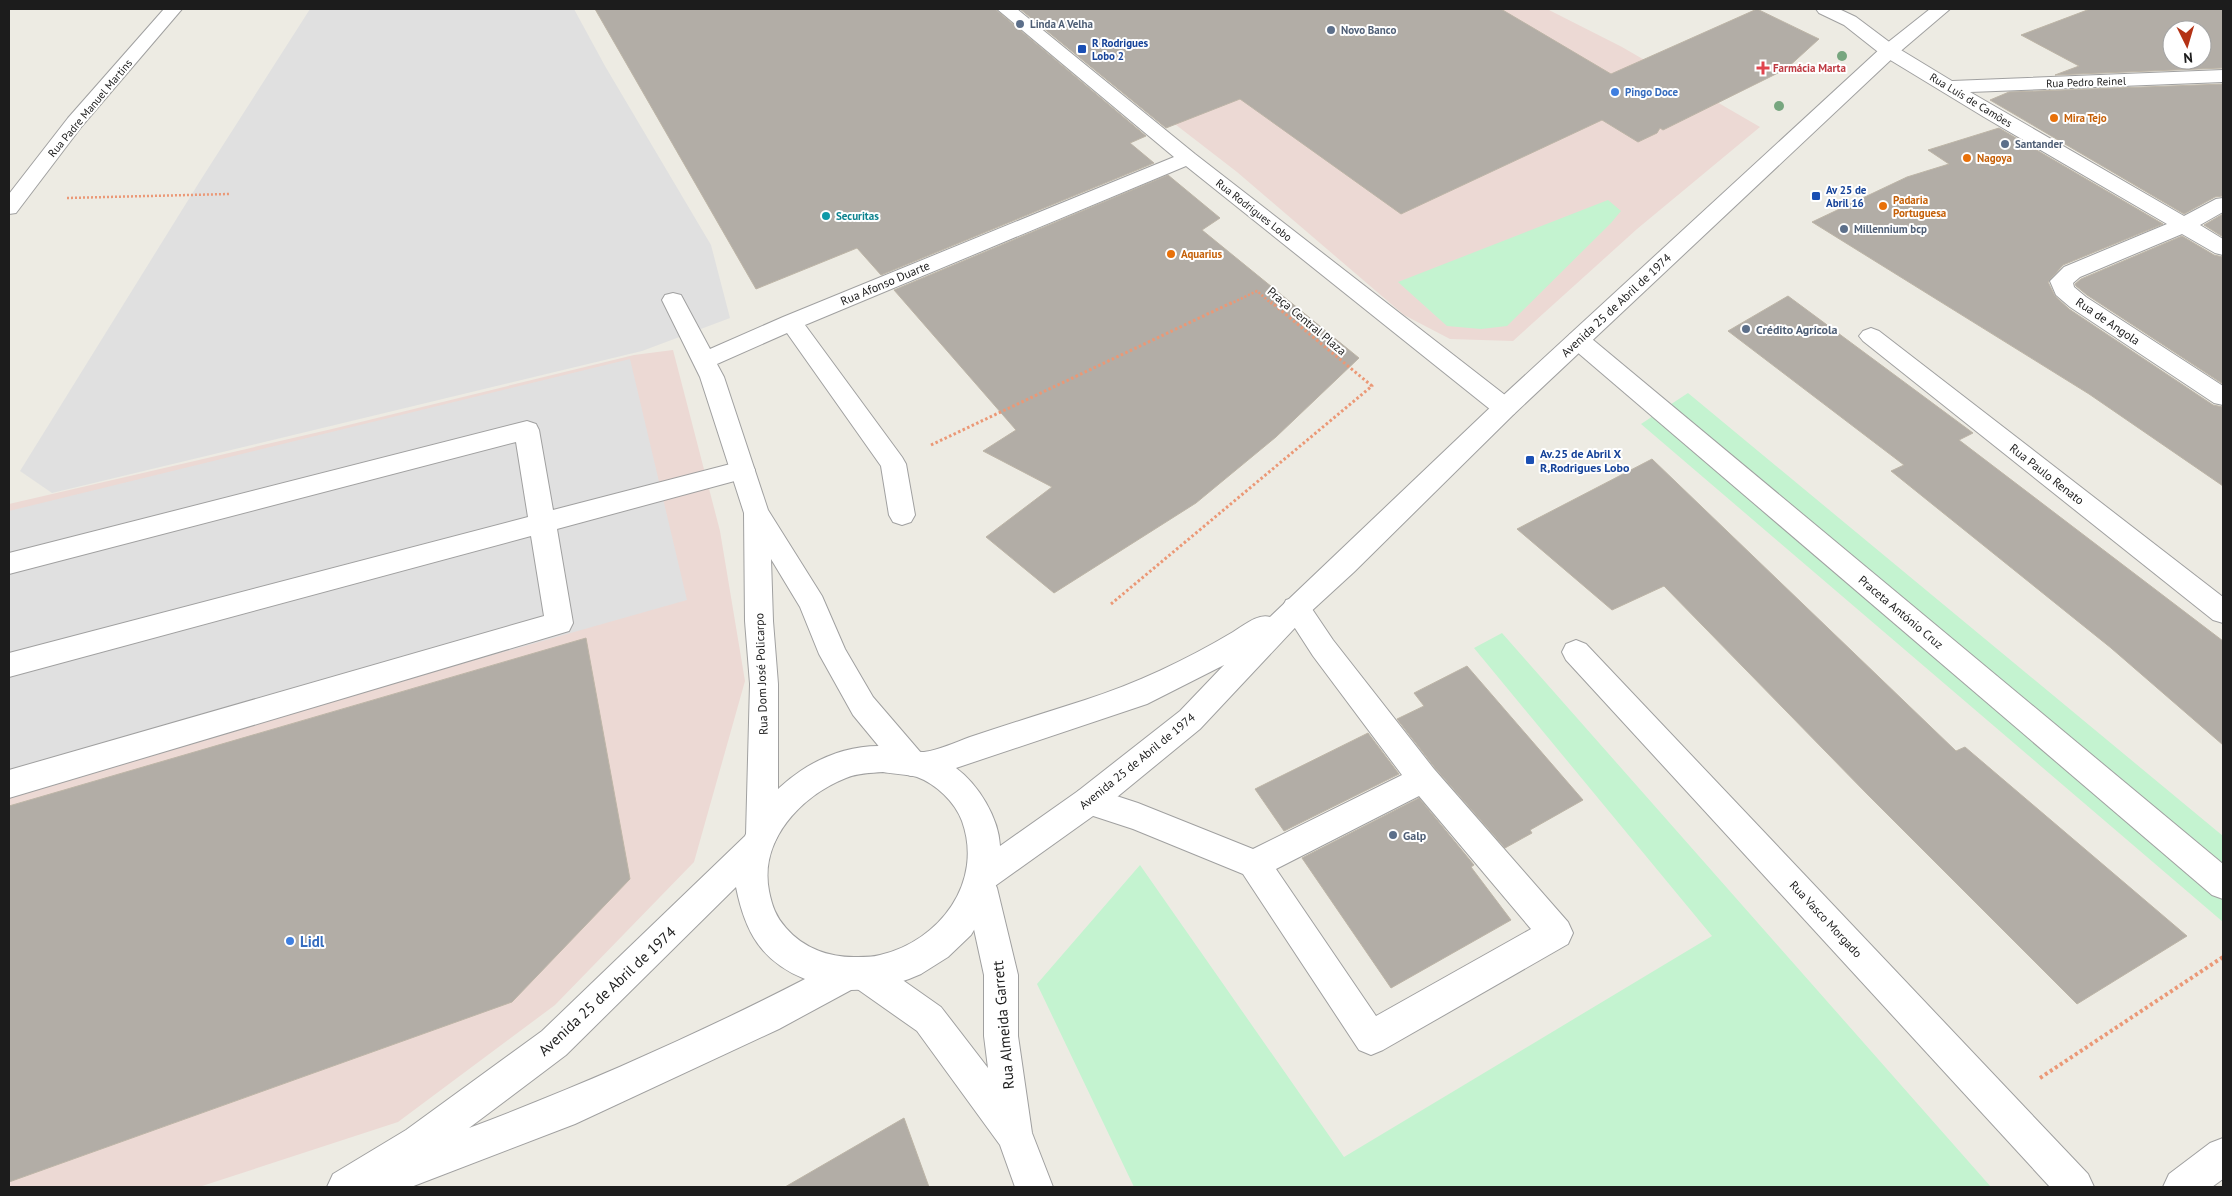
<svg xmlns="http://www.w3.org/2000/svg" width="2232" height="1196" font-family="'PT Sans',sans-serif">
<rect width="100%" height="100%" fill="#edebe3"/>
<path fill="#ecd9d4" d="M1026,9H1547L1622,47L1760,127L1637,229L1513,341L1450,339L1404,315L1237,172Z
M673,350L720,531L745,681L694,862L555,1005L398,1122L199,1187H9V504L332,429L634,355Z"/>
<path fill="#c4f3d0" d="M1608,200L1621,211L1611,223L1507,326L1481,329L1447,326L1398,282Z
M1688,393L2223,836V922L1641,424Z
M1502,633L1991,1187H1134L1037,984L1140,865L1344,1157L1712,936L1474,648Z"/>
<path fill="#e0e0e0" d="M310,9H574L605,66L711,245L730,318L642,351L52,493L20,471L200,181Z
M630,359L687,600L9,792V511Z"/>
<path fill="#b2ada6" stroke="#bdb5a7" fill-rule="evenodd" d="M595,9H995L1146,136L1130,143L1154,163L881,275L857,248L756,289Z
M1020,9H1501L1611,74L1757,9L1819,39L1786,69L1663,130L1660,128L1657,133L1638,142L1602,120L1401,214L1240,99L1166,128Z
M2090,9H2223V68L2055,75L2079,66L2021,35ZM2172,30H2202V60H2172Z
M2223,84V196L2215,197L2184,214L1990,100L2009,92Z
M1999,128L2163,224L2063,265L2048,282L2055,296L2069,309L2213,405L2223,407V486L2089,394L1812,222L1907,177L1949,164L1928,150Z
M1168,175L1220,218L1202,230L1359,358L1276,437L1196,503L1054,593L986,537L1052,487L983,451L1016,430L894,290Z
M2223,214V237L2204,225Z
M2182,236L2214,255L2223,257V384L2087,295L2076,286L2075,284L2081,279Z
M1788,296L1973,433L1959,440L2223,641V745L2111,648L1891,471L1904,465L1728,331Z
M1652,459L1956,751L1965,747L2187,936L2077,1004L1868,795L1664,586L1612,610L1517,529Z
M586,638L630,879L512,1002L9,1182V806Z
M1467,666L1583,800L1530,830L1532,833L1505,848L1435,768L1397,719L1424,706L1414,693Z
M1368,733L1399,774L1284,831L1255,789Z
M1419,798L1474,865L1471,867L1511,920L1391,988L1302,858Z
M904,1118L929,1187H785Z"/>
<g fill="none" stroke-linecap="round" stroke-linejoin="round">
<defs>
<path id="service" d="M527,421L536,424L539,430L553,510L742,461L751,463L755,470L751,477L742,479L557,529L573,623L569,631L9,798V770L544,616L531,536L9,677V653L528,517L516,442L9,574V553Z
M1296,597L1306,600L1333,640L1434,769L1568,922L1573,933L1568,944L1383,1050L1371,1055L1359,1050L1243,874L1133,829L1078,811L1074,801L1078,791L1089,787L1138,803L1253,849L1402,775L1313,656L1282,608L1286,600ZM1419,796L1531,929L1376,1016L1276,869Z"/>
<path id="pedestrian" d="M1578,332L1586,334L2223,864V899L2212,895L1570,346L1566,340L1570,334Z"/>
<path id="minor" d="M164,9H182L82,126L16,213L9,214V194L68,118Z
M997,9H1017L1195,154L1514,402L1517,408L1514,414L1505,417L1496,414L1186,166L805,325L902,457L906,464L915,515L911,522L902,525L893,522L889,515L881,466L787,333L717,364L724,377L768,510L822,596L845,649L873,697L922,754L926,763L922,772L911,776L900,772L853,715L819,654L800,607L771,559L773,621L778,684V835L773,845L762,849L751,845L746,835L750,684L745,621L744,513L700,377L662,300L665,295L673,293L681,295L710,349L783,317L1174,157Z
M1816,9H1839L1856,17L1896,47L1952,81L2223,70V82L1970,92L2184,216L2216,199L2223,198V212L2200,225L2223,239V255L2215,253L2182,234L2080,277L2073,283L2074,287L2086,297L2223,386V405L2214,403L2070,307L2056,295L2050,281L2064,267L2167,224L1984,117L1882,55L1844,25L1819,13Z
M1871,328L1879,331L2223,597V623L2213,620L1863,341L1859,336L1863,331Z
M1576,640L1586,644L2088,1174L2094,1187H2050L1566,660L1562,652L1566,644Z
M981,873L992,877L997,888L1018,975V1036L1032,1133L1053,1187H1015L1000,1145L917,1031L853,986L848,974L853,962L865,957L877,962L941,1007L988,1068L984,1036V975L965,888L970,877Z
M2223,1138V1179L2212,1187H2163L2169,1174L2210,1143Z"/>
<path id="tertiary" d="M1930,9H1950L1896,55L1514,414L1354,572L1306,616L1200,729L1100,811L995,886L987,908L971,935L948,957L921,974L909,979L879,989L851,990L779,1029L575,1124L411,1187H327L333,1174L406,1130L542,1031L745,836C768,784 825,744 883,746C894,746 915,753 924,752C939,750 956,742 970,737C1009,724 1047,712 1085,700C1137,683 1186,660 1233,632C1243,626 1258,613 1270,617L1496,402L1882,47ZM1224,665L1180,711L1078,791L1000,846C999,818 978,784 956,768L1147,704ZM883,772C894,774 906,774 917,777C936,784 955,802 962,821C984,882 940,941 880,955C873,957 865,957 858,957C831,958 804,949 786,928C776,917 772,906 769,891C759,840 801,796 846,778C858,773 870,773 883,772ZM736,887C745,932 761,961 805,979C696,1035 583,1085 469,1128L566,1055Z"/>
</defs>
<use href="#service" stroke="#a0a0a0" stroke-width="2"/>
<use href="#pedestrian" stroke="#a0a0a0" stroke-width="2"/>
<use href="#minor" stroke="#a0a0a0" stroke-width="2"/>
<use href="#tertiary" stroke="#a0a0a0" stroke-width="2"/>
<path stroke="#eb9876" stroke-width="2.5" stroke-dasharray="2 2" stroke-linecap="butt" d="M67,198L229,194
M1230,304L1257,291L1272,304"/>
<path stroke="#eb9876" stroke-width="3" stroke-dasharray="2.5 2.5" stroke-linecap="butt" d="M931,445L1233,302
M1111,604L1372,386L1271,302"/>
<path stroke="#eb9876" stroke-width="4" stroke-dasharray="3 3" stroke-linecap="butt" d="M2040,1078L2223,957"/>
<use href="#service" fill="#fff" fill-rule="evenodd"/>
<use href="#pedestrian" fill="#fff" fill-rule="evenodd"/>
<use href="#minor" fill="#fff" fill-rule="evenodd"/>
<use href="#tertiary" fill="#fff" fill-rule="evenodd"/>
</g>
<g fill="#77a67f">
<circle cx="1842" cy="56" r="5"/>
<circle cx="1779" cy="106" r="5"/>
</g>
<g fill="#5c6f8a" stroke="#fff" stroke-width="2">
<circle cx="1020" cy="24" r="5"/>
<circle cx="1331" cy="30" r="5"/>
<circle cx="2005" cy="144" r="5"/>
<circle cx="1844" cy="229" r="5"/>
<circle cx="1746" cy="329" r="5"/>
<circle cx="1393" cy="835" r="5"/>
</g>
<g fill="#1a4fb4" stroke="#fff" stroke-width="2">
<rect x="1077" y="44" width="10" height="10" rx="2.5"/>
<rect x="1811" y="191" width="10" height="10" rx="2.5"/>
<rect x="1525" y="455" width="10" height="10" rx="2.5"/>
</g>
<path fill="#e0444e" stroke="#fff" stroke-width="2" d="M1760.5 60.5h5v5h5v5h-5v5h-5v-5h-5v-5h5z"/>
<g fill="#3f7fe0" stroke="#fff" stroke-width="2">
<circle cx="1615" cy="92" r="5"/>
<circle cx="290" cy="941" r="5"/>
</g>
<g fill="#e8710a" stroke="#fff" stroke-width="2">
<circle cx="2054" cy="118" r="5"/>
<circle cx="1967" cy="158" r="5"/>
<circle cx="1883" cy="206" r="5"/>
<circle cx="1171" cy="254" r="5"/>
</g>
<circle fill="#0f9aa8" stroke="#fff" stroke-width="2" cx="826" cy="216" r="5"/>
<g text-anchor="middle" dominant-baseline="central" stroke-width="4" stroke-linejoin="round" paint-order="stroke">
<g font-size="11" font-weight="bold" fill="#4e5e75" stroke="#fff" text-anchor="start">
<text x="1030" y="24">Linda A Velha</text>
<text x="1341" y="30">Novo Banco</text>
<text x="2015" y="144">Santander</text>
<text x="1854" y="229">Millennium bcp</text>
</g>
<g font-size="11" font-weight="bold" fill="#164399" stroke="#fff" text-anchor="start">
<text x="1092" y="43">R Rodrigues<tspan x="1092" dy="13">Lobo 2</tspan></text>
<text x="1826" y="190">Av 25 de<tspan x="1826" dy="13">Abril 16</tspan></text>
</g>
<g font-size="11" font-weight="bold" fill="#be3a42" stroke="#fff" text-anchor="start">
<text x="1773" y="68">Farmácia Marta</text>
</g>
<g font-size="11" fill="#1c1c1c" stroke="#fff">
<text transform="translate(2086 82) rotate(-2)">Rua Pedro Reinel</text>
<text transform="translate(1971 100) rotate(31)">Rua Luís de Camões</text>
<text transform="translate(90 108) rotate(-50)">Rua Padre Manuel Martins</text>
<text transform="translate(1254 210) rotate(38)">Rua Rodrigues Lobo</text>
</g>
<g font-size="11" font-weight="bold" fill="#366cbe" stroke="#fff" text-anchor="start">
<text x="1625" y="92">Pingo Doce</text>
</g>
<g font-size="11" font-weight="bold" fill="#c56008" stroke="#fff" text-anchor="start">
<text x="2064" y="118">Mira Tejo</text>
<text x="1977" y="158">Nagoya</text>
<text x="1893" y="200">Padaria<tspan x="1893" dy="13">Portuguesa</tspan></text>
<text x="1181" y="254">Aquarius</text>
</g>
<g font-size="11" font-weight="bold" fill="#0d838f" stroke="#fff" text-anchor="start">
<text x="836" y="216">Securitas</text>
</g>
<g font-size="12" fill="#1c1c1c" stroke="#fff">
<text transform="translate(885 283) rotate(-23)">Rua Afonso Duarte</text>
<text transform="translate(1616 305) rotate(-43)">Avenida 25 de Abril de 1974</text>
<text transform="translate(1307 321) rotate(40)">Praça Central Plaza</text>
<text transform="translate(2108 321) rotate(34)">Rua de Angola</text>
<text transform="translate(2047 474) rotate(38)">Rua Paulo Renato</text>
<text transform="translate(1901 612) rotate(40)">Praceta António Cruz</text>
<text transform="translate(761 674) rotate(-92)">Rua Dom José Policarpo</text>
<text transform="translate(1137 761) rotate(-39)">Avenida 25 de Abril de 1974</text>
<text transform="translate(1826 919) rotate(47)">Rua Vasco Morgado</text>
</g>
<g font-size="12" font-weight="bold" fill="#4e5e75" stroke="#fff" text-anchor="start">
<text x="1756" y="329">Crédito Agrícola</text>
<text x="1403" y="835">Galp</text>
</g>
<g font-size="12" font-weight="bold" fill="#164399" stroke="#fff" text-anchor="start">
<text x="1540" y="453">Av.25 de Abril X<tspan x="1540" dy="14">R,Rodrigues Lobo</tspan></text>
</g>
<g font-size="15" font-weight="bold" fill="#366cbe" stroke="#fff" text-anchor="start">
<text x="300" y="941">Lidl</text>
</g>
<g font-size="15" fill="#1c1c1c" stroke="#fff">
<text transform="translate(607 991) rotate(-43)">Avenida 25 de Abril de 1974</text>
<text transform="translate(1003 1025) rotate(-95)">Rua Almeida Garrett</text>
</g>
</g>
<rect width="2232" height="1196" fill="none" stroke="#1c1c1c" stroke-width="20"/>
<g transform="translate(2187 45) rotate(175)"><circle r="24" fill="#ffffff" stroke="#a4a4a4"/>
<path d="M0-4L9 19L0 12L-9 19Z" fill="#b43215"/>
<text y="-8" font-size="14" font-weight="bold" text-anchor="middle" fill="#1c1c1c">N</text>
</g>
</svg>
